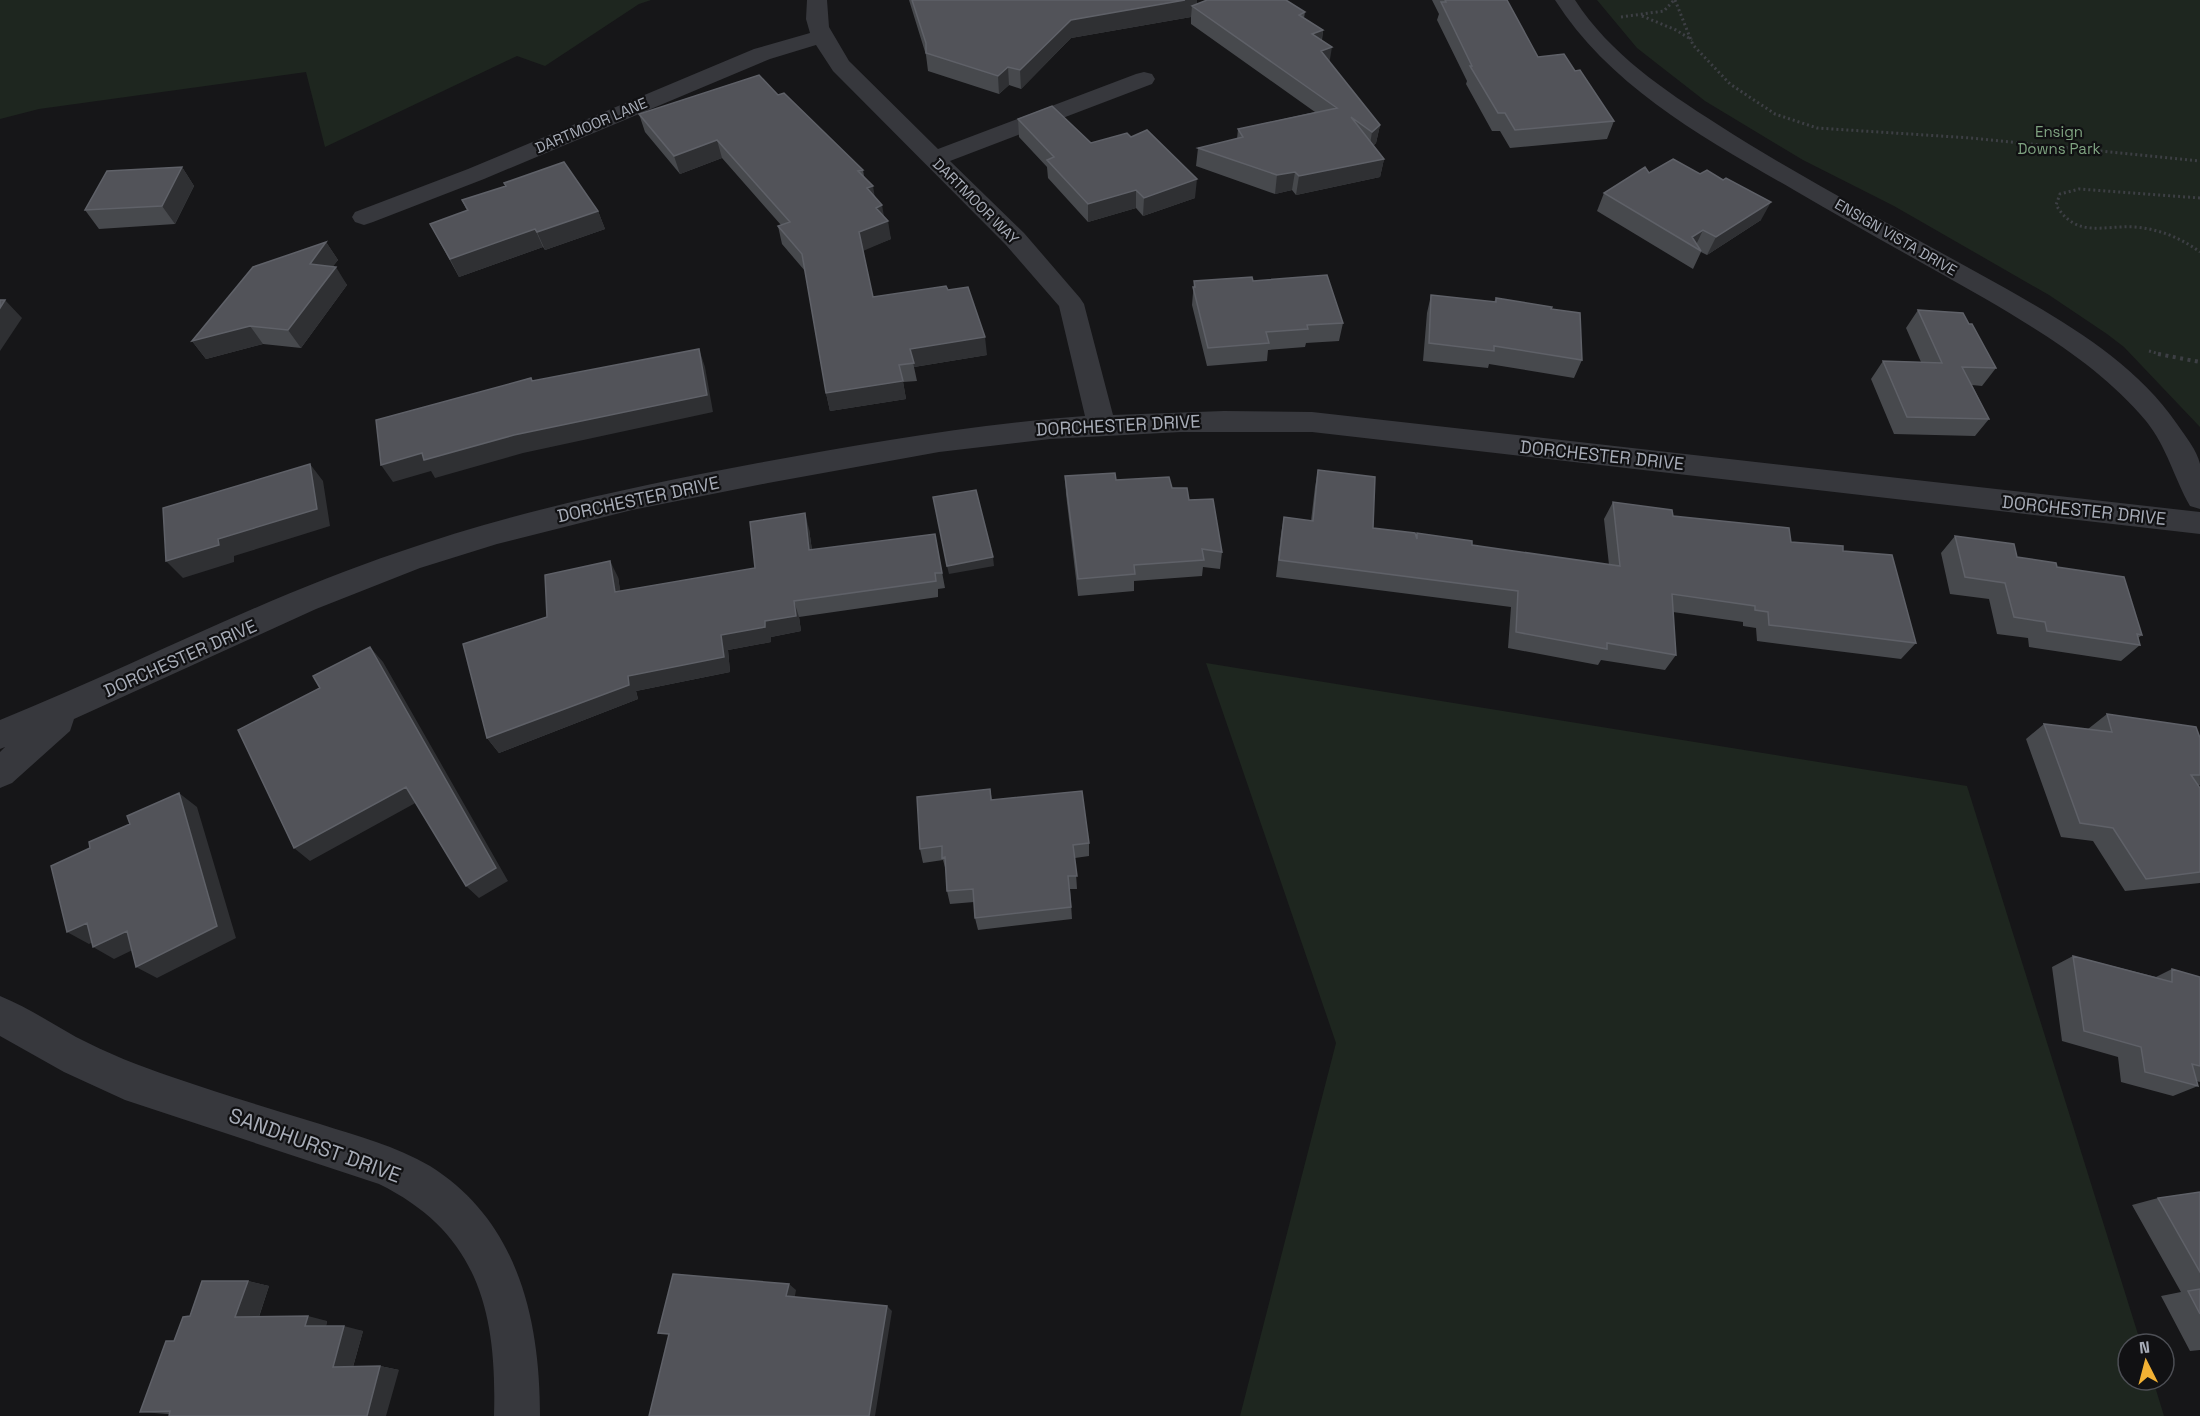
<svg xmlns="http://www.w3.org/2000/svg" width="2200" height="1416" font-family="'Space Grotesk',sans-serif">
<rect width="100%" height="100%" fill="#161618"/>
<path fill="#1e261f" d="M0,0H651L639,4L545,66L517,56L325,147L306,72L39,109L0,119Z
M1597,0H2200V427L2124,347L2107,334L2049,295L1894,206L1803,160L1705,101L1637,48Z
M1206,663L1967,786L2141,1344H2128V1380H2153L2164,1416H1240L1336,1043Z"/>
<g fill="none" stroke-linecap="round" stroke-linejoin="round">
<path stroke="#3d3f44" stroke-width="3" stroke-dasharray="2 3" stroke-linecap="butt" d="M1675,0L1693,45L1730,84L1775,114L1817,128L1971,138L2200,161
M1642,16L1676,30L1692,40
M1621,17L1664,11L1674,0
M2200,198L2079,189L2060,194L2056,205C2077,239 2102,225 2135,227C2159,229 2181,238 2200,252
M2149,351L2163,355"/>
<path stroke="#3d3f44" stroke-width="4" stroke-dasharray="3 4.5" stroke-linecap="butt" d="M2158,354L2200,362"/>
<path fill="#37383d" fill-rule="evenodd" d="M807,0H827L829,27L849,61L938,149L1136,74L1144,72L1152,74L1155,79L1152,84L950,161L1024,233L1080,298L1084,304L1113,415L1224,411L1312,412L2200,512V534L1312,432H1181L1050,439L939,452L768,483L632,510L497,544L420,568L316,609L74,719L70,731L12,783L0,788V752L5,747L0,749V720C134,666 262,598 399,552C516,511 637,486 758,463C867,443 975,424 1085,416L1059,306L1006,245L833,71L816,45L770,59L484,179L373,222L364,225L355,222L352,217L355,212L468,169L754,49L810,33L806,19Z
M1555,0H1575C1610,54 1664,90 1717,124C1810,184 1909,234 2005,288C2068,324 2135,363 2177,424C2185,436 2197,450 2200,464C2200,477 2200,495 2200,509L2190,506C2174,478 2167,447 2146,421C2103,369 2042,332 1984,298C1921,262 1857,227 1794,190C1707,140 1610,87 1555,0Z
M0,996C27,1007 51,1023 76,1037C107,1053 139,1066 172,1077C221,1094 271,1109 320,1124C357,1136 396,1146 430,1166C518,1221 540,1319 540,1416H494C497,1313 479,1233 379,1184L125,1100L64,1072L0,1036Z"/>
</g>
<path fill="#47494d" d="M909,0H1197V4L1305,12L1304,18L1323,30L1322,40L1329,61L1380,125L1376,143L1373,146L1384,159L1380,177L1296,195L1292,190L1275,194L1196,166L1198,148L1237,139L1238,129L1315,112L1191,24V17L1071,38L1021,89L1009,85L999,94L928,71L926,55Z
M1432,0H1507L1538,57L1575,71L1614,121L1607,139L1510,148L1500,131H1492L1466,84L1467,81L1437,20L1439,14Z
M778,95L863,170L864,176L884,217L891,239L863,250L873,297L948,290L987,355L914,367L917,381L903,382L906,399L830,411L826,393L805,271L782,244L778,226L781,225L722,158L680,174L645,132L639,114Z
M1018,119L1091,143L1195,198L1143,216L1136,208L1088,222L1048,178L1047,167L1019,137Z
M182,167L194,186L175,224L99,229L85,210Z
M1649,173L1761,220L1707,255L1701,252L1693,269L1597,211L1604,193Z
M462,200L598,211L605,229L545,250L543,247L459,277L430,224L467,211Z
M326,242L338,260L333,266L347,285L301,348L263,344L206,359L192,341Z
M1194,281H1253L1343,323L1339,341L1306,343L1305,347L1268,350L1267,361L1207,366L1192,305Z
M1431,295L1494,302L1496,298L1551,309L1582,360L1574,378L1489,364L1488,368L1423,361L1427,313Z
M1918,310L1969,324L1996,368L1982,386L1972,385L1989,419L1975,436L1894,434L1871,379L1883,361L1921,362L1906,328Z
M1318,470L1373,528L1416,537L1417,533L1472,545L1609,565L1604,519L1613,502L1791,542L1843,551L1916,643L1901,659L1757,641L1756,628L1743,626V622L1673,612L1676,655L1665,670L1601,660L1598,665L1508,648L1511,607L1276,577L1281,534L1284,517L1311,521L1315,487Z
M1065,476L1116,480L1172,488L1189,500L1222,552L1220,569L1203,567L1202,576L1134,581V591L1078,596L1066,494Z
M809,529L812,550L935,534L945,588L938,589V597L799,617L801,631L771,637V642L728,650L730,672L636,691L638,699L499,753L487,738L547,617L618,577L620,591L755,568Z
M1955,536L2017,557L2057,567L2142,635L2138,638L2140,645L2121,661L2029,647L2028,638L1997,634L1989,599L1950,594L1941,553Z
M2107,714L2200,738V785L2198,786L2200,788V883L2125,891L2093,841L2061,837L2026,739L2044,724L2088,729Z
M990,789L992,800L1089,843V856L1075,858L1077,889H1070L1072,919L978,930L975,918L974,902L950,904L947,891L946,871L943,860L923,863L920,849Z
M2073,956L2156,977L2172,969L2200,977V1082L2196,1081L2198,1086L2173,1096L2121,1082L2118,1057L2062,1041L2052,967Z
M2200,1192V1350L2190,1351L2161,1296L2181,1292L2132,1205L2158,1198Z
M248,1281L269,1286L259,1317L327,1321L326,1326L363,1331L353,1367L380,1366L399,1370L169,1414L140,1412L190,1316Z"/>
<path fill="#2f3033" d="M1185,0H1197V9L1192,6L1191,17L1071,38L1021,89L1020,70L1071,20Z
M1323,30L1320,48L1312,34Z
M1332,47L1329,65L1321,51Z
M1008,67L1009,85L999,94L998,76Z
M1380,125L1376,143L1369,151L1372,132Z
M717,140L722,158L680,174L674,156Z
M1384,159L1380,177L1296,195L1299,176Z
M182,167L194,186L175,224L162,206Z
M1295,172L1292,190L1275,194L1277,175Z
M1197,179L1195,198L1143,216L1144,198Z
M873,186L876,204L867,188Z
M1136,190V208L1088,222V204Z
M1771,202L1761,220L1707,255L1716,237Z
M882,205L885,222L888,221L891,239L863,251L859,232L876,208Z
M598,211L605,229L545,250L537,232Z
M535,229L543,247L459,277L450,259Z
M1703,230L1695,247L1692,237Z
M326,242L338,260L321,282L310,264Z
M336,267L347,285L301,348L288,330Z
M5,300L22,318L0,351V308Z
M250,326L263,344L206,359L192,341Z
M985,337L987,355L914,367L910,349Z
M699,349L705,367L713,412L523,453L435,478L431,471L393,482L381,465L422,453L514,435Z
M903,381L906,399L830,411L826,393Z
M310,464L323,481L330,526L234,556V562L183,578L166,561L218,539Z
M805,513L809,529L814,566L809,550Z
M993,557L994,566L949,574L947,566Z
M610,561L618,577L623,607L615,592Z
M794,601L799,617L801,631L771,637V642L728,650L730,672L636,691L638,699L499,753L487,738L721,635L765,621Z
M370,647L383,662L508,881L479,898L466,886Z
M406,787L419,801L310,861L294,848Z
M179,793L197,807L236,938L157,978L136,967Z
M87,923L108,935L89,944L67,932Z
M127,931L147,943L114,959L93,947Z
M248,1281L269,1286L257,1322L235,1317Z
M789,1284L796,1290L794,1301L786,1296Z
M887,1306L892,1311L875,1416H869Z
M308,1316L327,1321L325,1331L305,1326Z
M344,1326L363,1331L352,1370L333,1367Z
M380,1366L399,1370L386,1416H367Z"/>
<path fill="#525359" stroke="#5f6168" stroke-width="1.5" d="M912,0H1185L1071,20L1020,70L1008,67L998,76L926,53V43Z
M1207,0H1286L1305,12L1299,15L1323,30L1312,34L1332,47L1321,51L1380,125L1372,132L1351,117L1384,159L1299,176L1295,172L1277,175L1198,148L1243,137L1238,129L1337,108L1192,6Z
M1445,0H1507L1538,57L1564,54L1575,71L1580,70L1614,121L1515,130L1505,113H1498L1470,66H1472L1441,2H1446Z
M759,75L778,95L784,93L863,170L858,171L873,186L867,188L882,205L876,208L888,221L859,232L873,297L946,286L948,290L968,287L985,337L910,349L914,363L899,365L903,381L826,393L802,254L778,226L790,222L717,140L674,156L639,114Z
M1052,106L1091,143L1127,133L1131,137L1147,130L1197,179L1144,198L1136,190L1088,204L1047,160L1054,157L1018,119Z
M1673,159L1700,174L1707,170L1723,180L1726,178L1771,202L1716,237L1703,230L1692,237L1701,251L1604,193L1645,167L1649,173Z
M564,162L598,211L537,232L535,229L450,259L430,224L468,210L462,200L506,186L504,183Z
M182,167L162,206L85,210L107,171Z
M326,242L310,264L336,267L288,330L250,326L192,341L253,267Z
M1327,275L1343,323L1307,325L1308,329L1266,332L1269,343L1208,348L1193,287H1195L1194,281L1252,277L1253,281Z
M1431,295L1496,302V298L1552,307L1551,309L1580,313L1582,360L1494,346V351L1429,343Z
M0,300H5L0,308Z
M1918,310L1963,313L1969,324H1972L1996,368L1962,367L1989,419L1907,417L1883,361L1942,363Z
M699,349L707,395L514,435L424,460L422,453L381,465L376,420L531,378L532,381Z
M310,464L317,509L218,539L219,545L166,561L163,508Z
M1318,470L1375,477L1373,528L1415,533L1417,539V533L1472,541V545L1620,566L1613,502L1672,510L1673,516L1789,528L1791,542L1843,546V551L1892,555L1916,643L1769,625L1768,612L1755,610V606L1672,594L1676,655L1607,643V649L1516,632L1518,591L1279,560L1284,517L1313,521Z
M1115,473L1116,480L1169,477L1172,488H1187L1189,500L1213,499L1222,552L1202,549L1204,560L1134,565L1135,574L1078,579L1065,476Z
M976,490L993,557L947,566L933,497Z
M805,513L809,550L935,534L942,573H935L936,581L794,601L796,616L765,621V627L721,635L724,657L628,676L629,685L487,738L463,644L547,617L545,575L610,561L615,592L755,568L750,522Z
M1955,536L2014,544L2017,557L2056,563L2057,567L2124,577L2142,635L2137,634L2140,645L2047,631L2045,622L2014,617L2005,583L1965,577Z
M370,647L496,868L466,886L406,787L294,848L238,730L320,688L313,676Z
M2107,714L2196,727L2200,738V775H2191L2200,788V872L2146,879L2113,828L2080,823L2044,724L2112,732Z
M990,789L991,800L1082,791L1089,843L1073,845L1077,876H1068L1071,907L975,918L973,889L947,891L945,857L942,858V846L920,849L917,797Z
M179,793L217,926L136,967L127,931L93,947L87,923L67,932L51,866L90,848L89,842L130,824L127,816Z
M2073,956L2172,982V969L2200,977V1066L2192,1064L2198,1086L2145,1072L2141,1047L2084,1031Z
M2200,1192V1272L2158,1198Z
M673,1274L789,1284L786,1296L887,1306L869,1416H649L669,1334L658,1333Z
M202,1281H248L235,1317L308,1316L305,1326H344L333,1367L380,1366L367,1416H169L170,1411L140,1412L166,1341H174L183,1317L190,1316Z
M2200,1289V1314L2188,1291Z"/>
<g text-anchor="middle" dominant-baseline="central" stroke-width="4.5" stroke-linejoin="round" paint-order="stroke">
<g font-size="15" fill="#a8adb8" stroke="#111113">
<text transform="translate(591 125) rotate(-23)">DARTMOOR LANE</text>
<text transform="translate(976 201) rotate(45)">DARTMOOR WAY</text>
<text transform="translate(1896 237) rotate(30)">ENSIGN VISTA DRIVE</text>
</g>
<g font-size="15" fill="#7fa381" stroke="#111113">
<text x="2059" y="131">Ensign<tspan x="2059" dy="17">Downs Park</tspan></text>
</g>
<g font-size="18" fill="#a8adb8" stroke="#111113">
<text transform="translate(1118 425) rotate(-3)">DORCHESTER DRIVE</text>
<text transform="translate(1602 455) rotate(6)">DORCHESTER DRIVE</text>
<text transform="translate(638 499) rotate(-12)">DORCHESTER DRIVE</text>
<text transform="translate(2084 510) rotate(6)">DORCHESTER DRIVE</text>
<text transform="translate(180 658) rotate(-24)">DORCHESTER DRIVE</text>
</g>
<g font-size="21" fill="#a8adb8" stroke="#111113">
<text transform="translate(315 1145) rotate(20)">SANDHURST DRIVE</text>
</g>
</g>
<g transform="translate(2146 1362) rotate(354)"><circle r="28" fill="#111113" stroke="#4d4f55" stroke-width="1.5"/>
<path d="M0-4.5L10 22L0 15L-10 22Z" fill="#f2b134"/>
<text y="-9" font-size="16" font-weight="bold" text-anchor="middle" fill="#a8adb8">N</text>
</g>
</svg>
